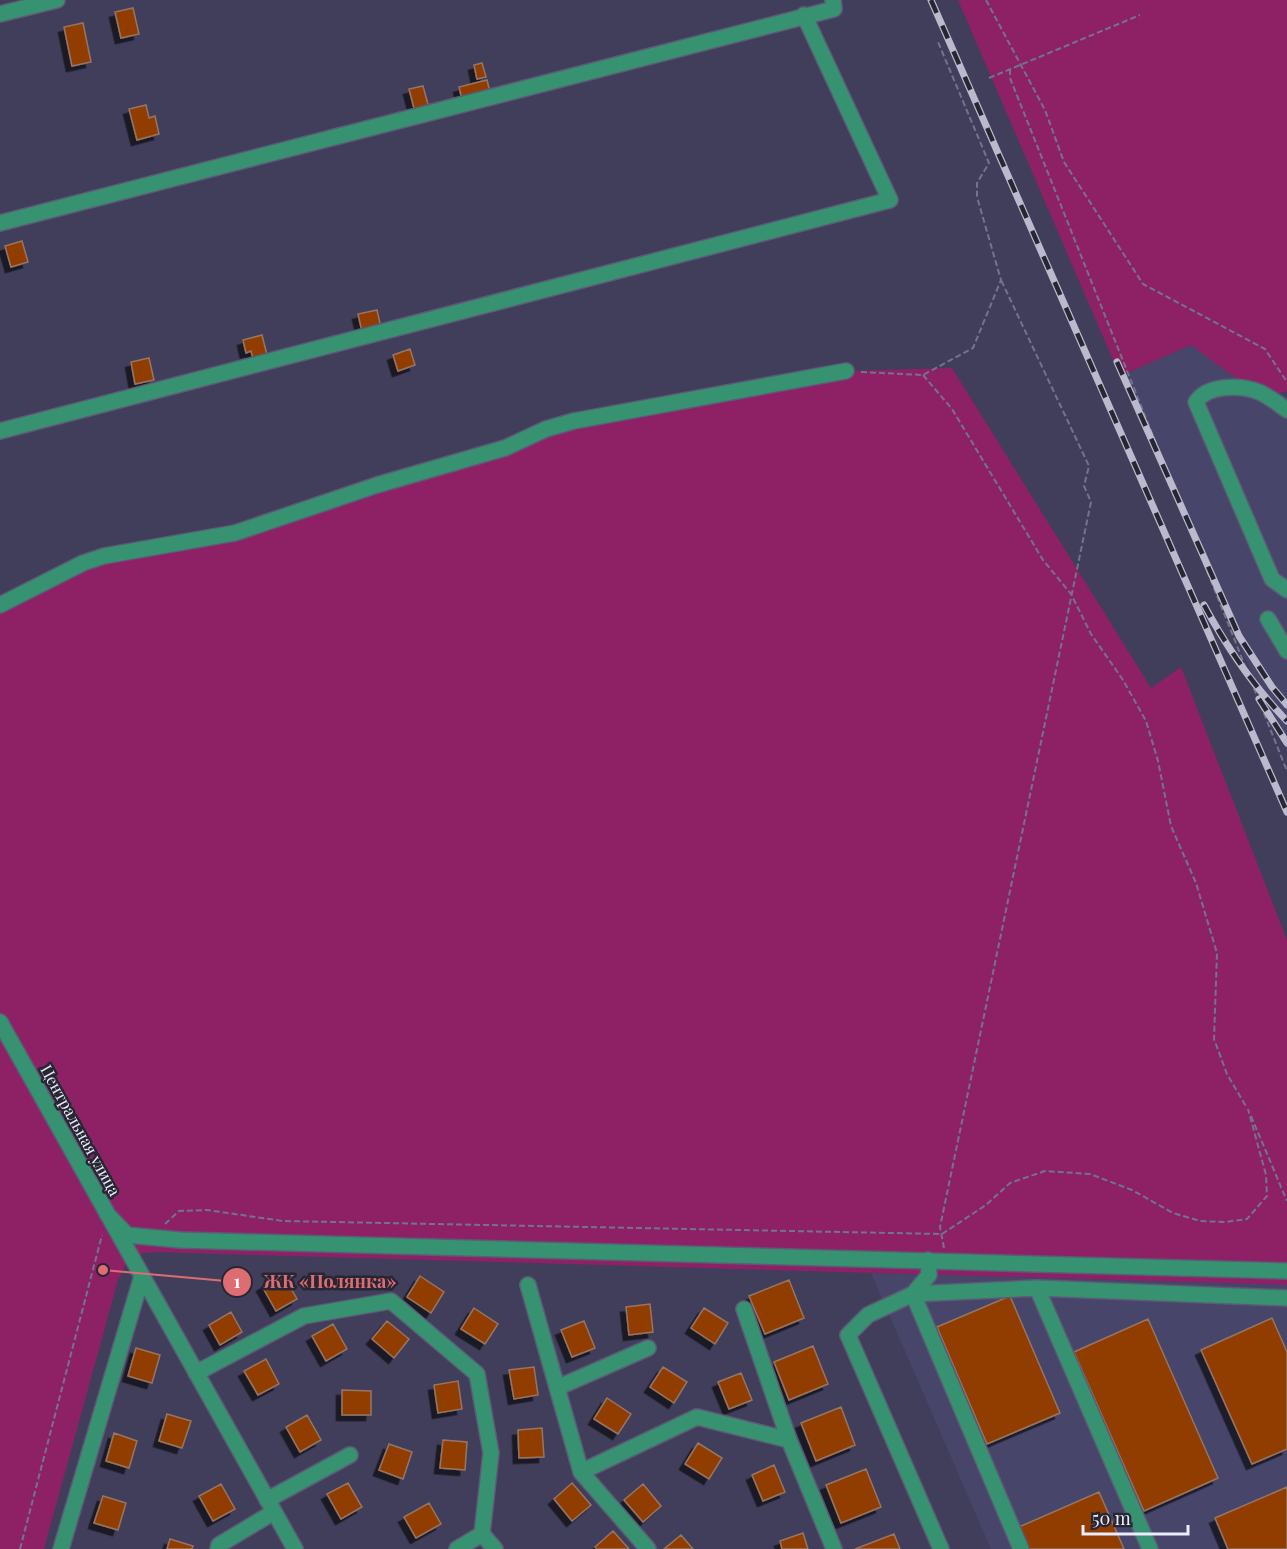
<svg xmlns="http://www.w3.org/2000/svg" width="1287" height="1549" font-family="'Playfair Display',serif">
<defs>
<filter id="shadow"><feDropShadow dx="-5.5" dy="5.5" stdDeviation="0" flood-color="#0009"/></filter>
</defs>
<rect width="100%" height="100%" fill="#403e5b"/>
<path fill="#48456a" d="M1191,345L1287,397V752L1120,376Z
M871,1273L1287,1285V1549H991Z"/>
<path fill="#8e2166" d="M958,0H1287V391C1261,403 1212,360 1191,345L1120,376Z
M952,368L1151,688L1181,667L1287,940V1285L154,1252L131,1255L118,1280L44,1549H0V605L83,563L235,533L546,429L846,371Z"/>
<path fill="#913d01" stroke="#977564" stroke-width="1.5" filter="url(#shadow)" d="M133,8L139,34L121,38L115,12Z
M83,23L91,62L72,66L64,27Z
M482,63L486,77L477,79L474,65Z
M487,80L490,92L462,99L459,87Z
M423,86L429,108L415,112L409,89Z
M146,105L149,118L155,116L159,134L137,140L129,109Z
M22,241L28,262L11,267L5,246Z
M377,310L382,332L363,336L358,314Z
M262,335L268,359L254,362L251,351L246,353L243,340Z
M410,349L415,365L398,371L393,355Z
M149,358L154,380L135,384L131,362Z
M283,1274L297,1299L276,1311L262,1286Z
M420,1276L444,1292L431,1313L407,1297Z
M789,1280L804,1318L765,1334L749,1296Z
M1010,1296L1060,1413L987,1444L937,1327Z
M650,1304L653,1332L629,1335L626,1307Z
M474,1308L498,1324L485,1344L461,1329Z
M704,1308L728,1323L715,1344L691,1328Z
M231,1312L242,1332L220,1345L209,1325Z
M1272,1318L1287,1352V1449L1252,1464L1201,1350Z
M1148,1319L1218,1478L1144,1511L1074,1352Z
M387,1321L409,1339L394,1358L372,1339Z
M584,1321L595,1348L572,1357L561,1330Z
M333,1324L347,1349L326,1361L312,1336Z
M813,1346L828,1384L789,1400L774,1362Z
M136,1348L160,1355L152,1383L128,1376Z
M266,1359L279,1384L258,1395L244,1371Z
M534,1367L538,1395L514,1399L509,1370Z
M663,1367L687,1382L674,1403L650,1387Z
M741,1373L752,1400L729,1409L718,1382Z
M458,1381L462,1409L438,1413L434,1385Z
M342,1390L371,1391V1415H342Z
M607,1398L631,1414L618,1434L594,1419Z
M841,1407L855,1445L816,1461L801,1423Z
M167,1414L191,1421L182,1448L159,1441Z
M307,1415L321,1440L300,1452L286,1427Z
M542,1428L544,1457L519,1458L518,1430Z
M114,1433L137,1441L129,1468L106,1461Z
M443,1440L467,1442L465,1470L440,1468Z
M698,1443L722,1458L709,1479L685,1464Z
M389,1444L412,1452L403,1479L379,1470Z
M774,1465L785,1492L763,1501L752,1475Z
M866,1469L881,1507L841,1523L826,1485Z
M348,1483L362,1507L341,1519L327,1494Z
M572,1483L591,1505L572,1521L554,1499Z
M221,1484L235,1509L213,1521L199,1496Z
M643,1484L661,1506L643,1522L624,1500Z
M1287,1487V1549H1228L1215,1518Z
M1099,1492L1124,1549H1028L1019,1527Z
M103,1496L126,1503L118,1530L94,1523Z
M429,1503L441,1524L416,1538L404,1517Z
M613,1531L629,1549H597L595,1547Z
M803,1533L808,1549H782L780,1541Z
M894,1534L900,1549H855Z
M681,1535L693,1549H664Z
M170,1539L193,1546L192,1549H167Z"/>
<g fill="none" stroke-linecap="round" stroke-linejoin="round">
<defs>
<path id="minor" d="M0,14L57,0
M0,223L834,9L833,0
M1287,410C1278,404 1269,396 1259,392C1241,385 1208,384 1196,402L1272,579L1287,590
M0,431L890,200L804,15
M0,605L83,563L104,556L235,533L377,485L505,448L546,429L574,421L846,371
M1268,619L1287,651
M0,1022L295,1549
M107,1214L127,1235L180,1240L1287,1271
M928,1260L929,1275L913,1294L868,1315L848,1335L941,1549
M528,1285L581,1472L648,1549
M1037,1288L1150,1549
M744,1309L789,1440L834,1549
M196,1373L304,1316L391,1301L477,1374L491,1453L482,1534L457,1549
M559,1387L648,1348
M581,1472L697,1417L789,1440
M267,1500L350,1455
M482,1534L495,1549
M61,1549L142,1276
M218,1549L219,1545L274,1512
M1021,1549L913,1294L1037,1288L1287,1298"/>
</defs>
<use href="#minor" stroke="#5c5a75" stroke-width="18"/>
<path stroke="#74738d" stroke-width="2" stroke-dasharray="6 3" stroke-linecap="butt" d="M986,0L1045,110L1064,162L1143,284L1265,349L1287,382
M1010,69V78L1287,771
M989,78L1140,15
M861,372L923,375L973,348L1001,280L977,197V183L989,163L938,42
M923,375L952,409L1043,560L1071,594L1091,634L1123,680L1146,721L1158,761L1171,826L1196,883L1217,953L1214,1039L1227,1074L1247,1108
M1251,1116L1287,1201
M165,1224L179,1211L207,1210L283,1221L942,1234L986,1205L1010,1183L1045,1171L1090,1174L1132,1190L1173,1213L1200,1221L1225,1222L1247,1219L1267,1196L1266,1175L1248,1109
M944,1248L940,1227L1091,502L1084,486L1089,466L1001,280
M20,1549L102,1235"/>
<use href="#minor" stroke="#379272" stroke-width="15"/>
<defs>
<path id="rail" d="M931,0L1287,812
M1117,362L1239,636L1272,687L1287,705
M1204,605C1226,646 1255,688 1287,721
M1259,699L1287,743"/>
</defs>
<use href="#rail" stroke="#bab9ce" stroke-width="7"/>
<use href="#rail" stroke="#272734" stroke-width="4.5" stroke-dasharray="14" stroke-linecap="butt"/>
</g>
<g text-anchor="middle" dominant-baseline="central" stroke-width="5" stroke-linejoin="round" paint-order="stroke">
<g font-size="16" fill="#ececfe" stroke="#272734">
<text transform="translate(81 1130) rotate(61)">Центральная улица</text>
</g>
</g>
<path fill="none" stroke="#de6d73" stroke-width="2" d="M103 1270L237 1282"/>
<g fill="#de6d73" stroke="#272734" stroke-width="2">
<circle cx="103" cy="1270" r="6"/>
<circle cx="237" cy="1282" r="15"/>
</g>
<g font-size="18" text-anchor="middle" font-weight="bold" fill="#fff">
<text x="237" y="1288">1</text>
</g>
<g font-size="18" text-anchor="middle" font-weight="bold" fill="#de6d73" stroke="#272734" stroke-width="5" stroke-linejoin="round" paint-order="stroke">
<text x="330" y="1288">ЖК «Полянка»</text>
</g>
<path d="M1083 1525v9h105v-9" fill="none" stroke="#ececfe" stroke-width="3"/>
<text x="1092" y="1525" font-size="18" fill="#ececfe" stroke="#272734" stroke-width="4.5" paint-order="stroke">50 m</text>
</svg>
